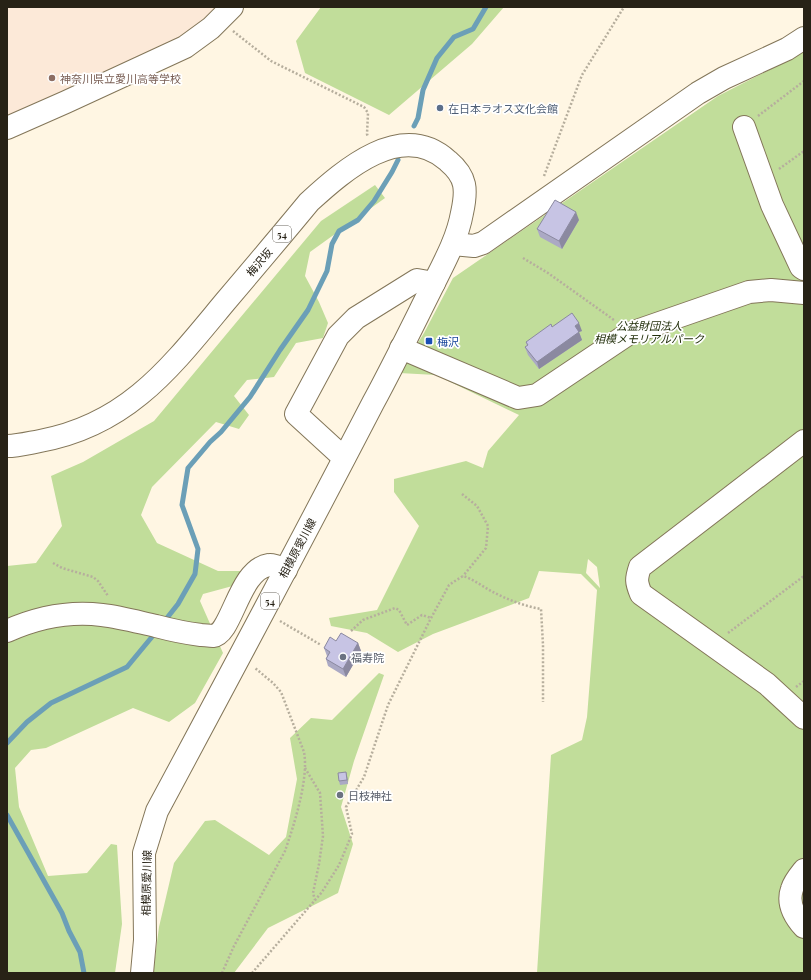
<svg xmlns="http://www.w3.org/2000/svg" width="811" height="980" font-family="'Playfair Display','Noto Sans JP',serif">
<rect width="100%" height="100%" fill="#fff6e3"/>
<path fill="#fce9d8" d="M7,7H221L186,39L7,118Z"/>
<path fill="#c1dd9a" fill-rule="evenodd" d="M321,7H504L472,44L389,115L305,73L296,41Z
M804,52V973H537L551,755L582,740L587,717L597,590L581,574L539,571L529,598L433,634L398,652L367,633L331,626L329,618L377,610L419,526L394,492V479L466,461L483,468L488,451L519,415L436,375L399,373L424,333L453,278L718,96ZM588,559L597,567L600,588L586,573Z
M375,185L385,198L310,252L305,276L319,302L328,323L323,338L296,343L274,377L247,380L234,396L249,415L239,429L216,422L152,487L141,515L157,543L218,571H249L251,581L203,594L200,601L223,653L195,703L169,722L133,708L46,748L31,750L15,768L19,807L48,876L87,873L111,844L117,845L122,924L115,973H7V566L36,563L62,526L51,476L83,462L154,421L321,221Z
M379,673L384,675L354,761L341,807L353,844L338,893L268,928L234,973H153L159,927L174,863L205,821L215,820L269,855L286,837L297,779L290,738L311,718L332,720Z"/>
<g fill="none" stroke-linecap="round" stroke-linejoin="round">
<path stroke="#6b9fb7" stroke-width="5" d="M414,126L418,118L423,90L437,58L454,37L473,29L486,7
M163,623L178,604L195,574L198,549L182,505L188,468L210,442L221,432L250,397L280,350L308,310L327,271L332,244L339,231L358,220L374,201L392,172L398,160
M7,743L27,722L51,703L127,667L156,632
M7,815L62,913L69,931L80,952L84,973"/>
<defs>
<path id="minor" d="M744,127L772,205L801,267L804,269
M7,128L66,102L185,47L211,28L232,7
M453,244L474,246L483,243L698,93L724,78L787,49L804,38
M401,348L518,398L537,395L628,334L749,292L771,290L804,293
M804,441L640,567C636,579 636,582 641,594L767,684L804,718
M344,458L296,414L338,336L356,318L417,280L434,283
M7,631C36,618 70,611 102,615C120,617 138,622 156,626C171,630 185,633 201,635C204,635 209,636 213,636C232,634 239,569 269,565C274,564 281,568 286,570
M804,870C800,875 794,882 792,889C787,903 795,917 804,927"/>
<path id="major" d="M7,446C18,446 29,443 40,441C128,425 171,367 225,302C253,269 281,236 309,202C344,170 402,119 448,161C467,177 467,190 462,213C457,241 442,266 430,291C411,329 393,366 373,403C302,540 230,675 157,811L144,853L145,940L142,973"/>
</defs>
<use href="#minor" stroke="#837659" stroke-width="24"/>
<use href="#major" stroke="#837659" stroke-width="24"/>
<path stroke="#b6ae9d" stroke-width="2.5" stroke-dasharray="2 2" stroke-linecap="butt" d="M233,31L271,61L364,107L368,113L367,134L368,137
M758,116L804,81
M779,169L804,151
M544,176L582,75L624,7
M523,258L548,273L614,320
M462,494L477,506L488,526L486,548L463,576
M53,563L62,568L93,577L98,581L108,596
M280,621L321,645
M351,631L363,620L395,608L399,610L407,625L422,615L431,618
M728,633L804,576
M796,687L804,681
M305,768L320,793L323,836L319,864L313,893L315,900
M222,973L234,946L285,851C294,825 309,779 304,752L281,692L273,683L255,668
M252,973L322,892L339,865L352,834L346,807L364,777L388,705L430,620L449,585L455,581L463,576C473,579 482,586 491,591C506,599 524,606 541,609L543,645V702"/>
<use href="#minor" stroke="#fff" stroke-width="22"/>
<use href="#major" stroke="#fff" stroke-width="22"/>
</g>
<path fill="#aba9c4" d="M579,220L562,249L540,237L537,229Z
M552,327L582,331L579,332L582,340L539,369L528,355L525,347L527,346L526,342Z
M336,641L358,643L361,651L346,677L328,666L326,659L327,656L324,648Z
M346,772L347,776L348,784L340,785L339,781Z"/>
<path fill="#8b89a0" d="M576,212L579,220L562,249L559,241Z
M579,323L582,331L579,332L582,340L539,369L537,362L575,326Z
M358,643L361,651L346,677L343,669Z
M346,772L347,776L348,784L347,780Z"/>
<path fill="#c7c4e4" stroke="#8b89a0" d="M555,200L576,212L559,241L537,229Z
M572,313L579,323L575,326L579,332L537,362L525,347L528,345L526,342L551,324L552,327Z
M341,633L358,643L343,669L326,659L330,652L324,648L330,637L336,641Z
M346,772L347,780L339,781L338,773Z"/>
<circle fill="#8d6e63" stroke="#fff" stroke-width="1.5" cx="52" cy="78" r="4"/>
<circle fill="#5c6f8a" stroke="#fff" stroke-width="1.5" cx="440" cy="108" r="4"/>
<rect fill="#1a4fb4" stroke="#fff" stroke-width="1.5" x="425" y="337" width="8" height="8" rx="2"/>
<g fill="#6b7280" stroke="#fff" stroke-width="1.5">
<circle cx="343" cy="657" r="4"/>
<circle cx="340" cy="795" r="4"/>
</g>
<g text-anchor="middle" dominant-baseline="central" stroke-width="3.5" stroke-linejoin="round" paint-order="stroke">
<g fill="#fff" stroke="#68645c" stroke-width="1">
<rect x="273" y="226" width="18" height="16" rx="3"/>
<rect x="261" y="593" width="18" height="16" rx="3"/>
</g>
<g font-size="10" font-weight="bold" fill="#272216">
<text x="282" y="234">54</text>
<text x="270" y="601">54</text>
</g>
<g font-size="11" fill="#785e54" stroke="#fff" text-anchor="start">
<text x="60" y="78">神奈川県立愛川高等学校</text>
</g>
<g font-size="11" fill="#4e5e75" stroke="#fff" text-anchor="start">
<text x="448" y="108">在日本ラオス文化会館</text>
</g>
<g font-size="11" fill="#272216" stroke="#fff">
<text transform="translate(259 262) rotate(-50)">梅沢坂</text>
<text transform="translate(297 548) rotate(-62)">相模原愛川線</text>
<text transform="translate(146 883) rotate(-89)">相模原愛川線</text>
</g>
<g font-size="11" font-style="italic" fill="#222f0b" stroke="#fff">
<text x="649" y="325">公益財団法人<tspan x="649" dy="13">相模メモリアルパーク</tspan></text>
</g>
<g font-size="11" fill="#164399" stroke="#fff" text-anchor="start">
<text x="437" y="341">梅沢</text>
</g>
<g font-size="11" fill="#5b616d" stroke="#fff" text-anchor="start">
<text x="351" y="657">福寿院</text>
<text x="348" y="795">日枝神社</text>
</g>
</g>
<rect width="811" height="980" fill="none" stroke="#272216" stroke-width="16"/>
</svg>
